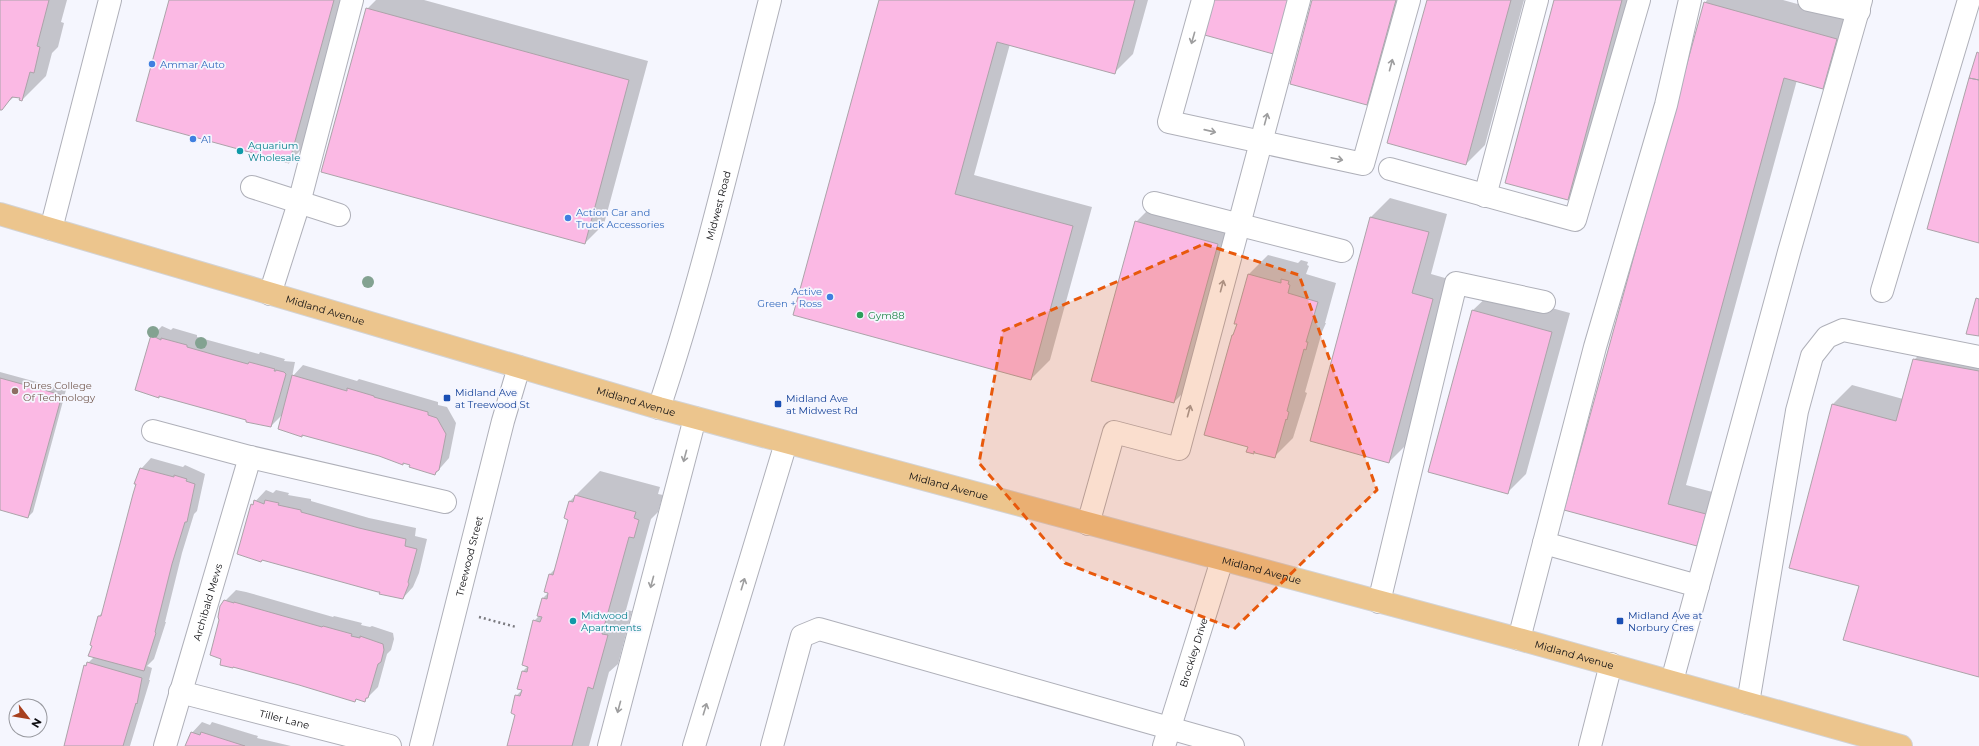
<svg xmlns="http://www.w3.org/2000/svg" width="1979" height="746" font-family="Montserrat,sans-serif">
<rect width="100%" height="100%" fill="#f5f6fe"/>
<path fill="#0003" d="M0,0H67L61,22L64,23L58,47L52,53L46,76L22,100L21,98L15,96L0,109Z
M170,0H347L308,143L289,162Z
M376,0H424L648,61L604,224L585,243L367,9Z
M880,0H1148L1133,54L1114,73L1010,44L974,175L1092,207L1050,360L1031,379L794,314Z
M1313,0H1410L1386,85L1367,104Z
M1427,0H1524L1485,145L1466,164Z
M1555,0H1635L1587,180L1568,199Z
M1707,0H1783L1855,20L1842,68L1823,87L1797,80L1686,485L1724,495L1716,526L1697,545L1566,509L1705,3Z
M1390,198L1447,214L1431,274L1452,280L1408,443L1389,462L1311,440L1371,217Z
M1155,203L1236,225L1193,383L1174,402L1136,222Z
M1268,255L1298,263L1301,260L1308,262L1307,265L1309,266L1306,274L1336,283L1325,323H1326L1322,332L1305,392L1307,393L1293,438L1274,457L1255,451L1254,453L1249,446L1238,324L1235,323L1249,274Z
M1492,292L1570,313L1526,474L1507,493L1472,311Z
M162,326L171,330L173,328L197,335V337L259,354L260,352L285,359L284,361L295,362L292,377L303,365L357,381L359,379L438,402V405L447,407L456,423L449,458L435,474L411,464L404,462L403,464L379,455L303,435L301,436L282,415L271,426L160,396L158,397L152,336Z
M1933,341L1979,349V676L1860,586L1833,404L1852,385L1903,399L1914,360Z
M0,372L66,390L33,512L28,517L0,509Z
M151,458L183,467L185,465L205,474L197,511L194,514L182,553L165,622H166L154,659L147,666L152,668L149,680H150L130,746H65L85,666L94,657L93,646L99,616L103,612L141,469Z
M600,471L660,487L658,494L663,495L658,512L651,519L626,610L632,611L618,664L609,672L589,746H508L517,714L516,696L523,689L519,688L523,671L528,666L534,621L540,615L543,598L549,592L550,574L556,568L570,519V501Z
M266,490L273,493L276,490L289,493L288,495L311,499V501L369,518L416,528L415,536L427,539L419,573L413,587L403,598L381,592L252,505Z
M236,590L246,592L333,617L334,616L362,623L361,625L370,627L372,626L393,633L394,639L391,650L387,654L378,687L365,700L357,698L355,701L225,601Z
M202,722L210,725L212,722L258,736L257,738L291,746H186L189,736Z"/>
<path fill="#fbb9e4" stroke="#aca3a9" d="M0,0H49L37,46L40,47L34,73L30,72L22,101L19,100L20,98L12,97L2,110H0Z
M169,0H334L289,163L136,121Z
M879,0H1135L1115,74L997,42L972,132L955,194L1073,226L1031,380L793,315Z
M1210,0H1292L1277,55L1201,34Z
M1312,0H1396L1367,105L1290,84Z
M1427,0H1511L1466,165L1387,143Z
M1554,0H1622L1568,200L1505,183Z
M1704,2L1837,39L1823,89L1784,78L1668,504L1706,514L1697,546L1564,510Z
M366,8L629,80L585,244L321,172Z
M1977,52L1979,53V80L1969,78Z
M1969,78L1979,80V243L1927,229Z
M1370,217L1429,232L1412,293L1433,299L1389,463L1310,441Z
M1135,221L1218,244L1174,403L1091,381Z
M1248,274L1281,283V279L1289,281L1288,284L1290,285L1288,293L1318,302L1306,342H1308L1306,350L1304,349L1287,411L1289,412L1287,420L1286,419L1275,458L1255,453L1254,451V454L1246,452L1248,447L1204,435L1232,335H1233L1237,324H1234Z
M1976,298L1979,299V336L1966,334Z
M1472,310L1552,332L1508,494L1428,472Z
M151,335L161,340V338L187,345V347L215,355L248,364L249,362L275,369L274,371H276V370L284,372L286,374L271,427L246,422V420L159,396V398L135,390Z
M1913,359L1979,371V677L1843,640L1859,586L1789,568L1832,404L1896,421Z
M292,375L347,391V388L374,396V397L428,412V415L437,418L446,434L439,470L436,472L435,475L409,467L410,465L403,463V465L379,456L302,435V437L278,429Z
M0,378L62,395L28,518L0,510Z
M140,468L174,477V475L187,479L186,481L195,484L187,522H185L172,564L155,632L156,633L144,671L88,656L92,646L90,645L98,616H101L133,494L136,484H134Z
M575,495L636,512L634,518L639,520L634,538L629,537L602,634L608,635L593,689L588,687L572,746H507L515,715L511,713L515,695L520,696L522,690L517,689L522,671L527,672L528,667L522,665L533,620L540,622L542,617L537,616L542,598L547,599L548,593L544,592L549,574L553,575L568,520L564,518L569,501L573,502Z
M254,500L264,504L265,500L279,503L278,505L301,510V512L359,528L406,539L405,546L417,549L408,582L409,584L403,599L379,594L380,592H378L262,560L261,562L237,554L251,504L253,505Z
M224,600L234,603V602L322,627L323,626L352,634L351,636L360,638V636L383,644L384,650L381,662L378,664L368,698H366L365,702L356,699L355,702L299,685L233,667V668L220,665L221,659L210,655L219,620L218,617L220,606Z
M87,662L142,678L137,704L136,703L123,746H64L84,665L86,666Z
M191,732L200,735L201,732L245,746H185Z"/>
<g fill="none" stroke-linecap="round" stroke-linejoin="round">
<defs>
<g id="minor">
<path d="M1203,0L1169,122L1363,164L1409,0"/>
<path d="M1809,0L1859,11"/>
<path d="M1390,169L1575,220L1639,0"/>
<path d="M252,187L339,215"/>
<path d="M1485,196L1537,0"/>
<path d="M1154,203L1342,251"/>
<path d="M51,229L110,0"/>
<path d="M1882,291L1969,0"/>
<path d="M270,294L299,203L352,0"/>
<path id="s1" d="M659,408C704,274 735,137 770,0"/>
<path d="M153,431L250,457L445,502"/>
<path d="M1088,524L1114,432L1179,449L1299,0"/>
<path d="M1544,543L1698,586"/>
<path d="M1379,602L1456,283L1544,302"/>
<path d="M1519,639L1595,347L1666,105L1690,0"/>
<path d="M1672,681L1789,252L1861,0"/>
<path id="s2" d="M180,692L390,746"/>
<path d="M1748,703L1797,411L1812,356L1827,337L1843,330L1979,357"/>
<path id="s3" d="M165,746L250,457"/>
<path id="s4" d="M421,746L503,421L519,367"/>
<path d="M609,746L695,418"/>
<path d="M694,746L786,443"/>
<path d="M772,746L802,636L819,629L1233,746"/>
<path id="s5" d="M1164,746L1222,560"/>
<path d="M1590,746L1611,664"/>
</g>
<g id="major">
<path id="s6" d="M0,214L659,408L1519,639L1901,746"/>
</g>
</defs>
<use href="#minor" stroke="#afb0b9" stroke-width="24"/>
<use href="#major" stroke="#d3d3d4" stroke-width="24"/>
<path stroke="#7a7a7f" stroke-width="2.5" stroke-dasharray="2 3" stroke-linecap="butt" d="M479,617L516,627"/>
<use href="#minor" stroke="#fff" stroke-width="22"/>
<use href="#major" stroke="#ecc58d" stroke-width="22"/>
</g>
<g fill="#83a291">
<circle cx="368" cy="282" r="6"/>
<circle cx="153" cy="332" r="6"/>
<circle cx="201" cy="343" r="6"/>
</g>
<defs><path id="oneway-shaft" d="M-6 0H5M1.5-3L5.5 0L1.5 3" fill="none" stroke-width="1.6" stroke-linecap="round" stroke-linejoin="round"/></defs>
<g stroke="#9e9e9f">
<use href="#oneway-shaft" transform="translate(1193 38) rotate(106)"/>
<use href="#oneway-shaft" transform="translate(1391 65) rotate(-75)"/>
<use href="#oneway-shaft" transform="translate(1266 119) rotate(-75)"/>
<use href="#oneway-shaft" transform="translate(1210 131) rotate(13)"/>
<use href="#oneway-shaft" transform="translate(1337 159) rotate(12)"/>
<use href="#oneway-shaft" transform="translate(1222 286) rotate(-75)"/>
<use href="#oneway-shaft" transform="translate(1189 411) rotate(-75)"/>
<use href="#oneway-shaft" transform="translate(685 456) rotate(105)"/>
<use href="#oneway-shaft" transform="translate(652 582) rotate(105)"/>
<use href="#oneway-shaft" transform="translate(743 584) rotate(-73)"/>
<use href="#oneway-shaft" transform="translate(619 707) rotate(105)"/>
<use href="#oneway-shaft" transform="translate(705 709) rotate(-73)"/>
</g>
<path fill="#e8590c" fill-opacity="0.2" stroke="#e8590c" stroke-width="3" stroke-dasharray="8 5" stroke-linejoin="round" d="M1204,244L1299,275L1377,490L1234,629L1065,563L979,463L1003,331Z"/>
<g fill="#3f7fe0" stroke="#f5f6fe" stroke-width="1.5">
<circle cx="152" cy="64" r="4"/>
<circle cx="193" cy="139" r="4"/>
<circle cx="568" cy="218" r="4"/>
<circle cx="830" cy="297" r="4"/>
</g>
<g fill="#0f9aa8" stroke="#f5f6fe" stroke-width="1.5">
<circle cx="240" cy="151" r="4"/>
<circle cx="573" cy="621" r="4"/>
</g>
<circle fill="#2e9e5b" stroke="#f5f6fe" stroke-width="1.5" cx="860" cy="315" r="4"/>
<circle fill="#8d6e63" stroke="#f5f6fe" stroke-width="1.5" cx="15" cy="391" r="4"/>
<g fill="#1a4fb4" stroke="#f5f6fe" stroke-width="1.5">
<rect x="443" y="394" width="8" height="8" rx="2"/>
<rect x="774" y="400" width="8" height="8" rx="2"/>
<rect x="1616" y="617" width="8" height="8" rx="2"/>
</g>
<g text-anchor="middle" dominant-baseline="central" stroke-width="3.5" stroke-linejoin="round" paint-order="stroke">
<g font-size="10" fill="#366cbe" stroke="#f5f6fe" text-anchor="start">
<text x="160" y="64">Ammar Auto</text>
<text x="201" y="139">A1</text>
<text x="576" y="212">Action Car and<tspan x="576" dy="12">Truck Accessories</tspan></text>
<text x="822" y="291" text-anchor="end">Active<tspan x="822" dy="12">Green + Ross</tspan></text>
</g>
<g font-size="10" fill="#0d838f" stroke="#f5f6fe" text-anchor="start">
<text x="248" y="145">Aquarium<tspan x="248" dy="12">Wholesale</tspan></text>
<text x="581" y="615">Midwood<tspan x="581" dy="12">Apartments</tspan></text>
</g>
<g font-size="10" fill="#0d0d10" stroke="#f5f6fe">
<text stroke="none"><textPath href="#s1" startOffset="211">Midwest Road</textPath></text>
<text stroke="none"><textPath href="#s6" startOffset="339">Midland Avenue</textPath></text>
<text stroke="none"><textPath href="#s6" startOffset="663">Midland Avenue</textPath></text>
<text stroke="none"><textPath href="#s6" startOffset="987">Midland Avenue</textPath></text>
<text stroke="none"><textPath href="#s4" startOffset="196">Treewood Street</textPath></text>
<text stroke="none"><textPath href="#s6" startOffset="1311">Midland Avenue</textPath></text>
<text stroke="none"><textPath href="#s3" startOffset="150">Archibald Mews</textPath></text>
<text stroke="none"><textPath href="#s5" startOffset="98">Brockley Drive</textPath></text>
<text stroke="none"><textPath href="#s6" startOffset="1635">Midland Avenue</textPath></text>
<text stroke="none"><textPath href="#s2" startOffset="108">Tiller Lane</textPath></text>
</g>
<g font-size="10" fill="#27864d" stroke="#f5f6fe" text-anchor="start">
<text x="868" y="315">Gym88</text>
</g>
<g font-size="10" fill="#785e54" stroke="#f5f6fe" text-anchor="start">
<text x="23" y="385">Pures College<tspan x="23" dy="12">Of Technology</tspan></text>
</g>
<g font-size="10" fill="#164399" stroke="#f5f6fe" text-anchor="start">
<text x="455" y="392">Midland Ave<tspan x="455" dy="12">at Treewood St</tspan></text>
<text x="786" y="398">Midland Ave<tspan x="786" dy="12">at Midwest Rd</tspan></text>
<text x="1628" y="615">Midland Ave at<tspan x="1628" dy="12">Norbury Cres</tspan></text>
</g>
</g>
<g transform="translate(28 718) rotate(121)"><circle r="19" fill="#f5f6fe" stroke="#98999f"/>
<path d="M0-3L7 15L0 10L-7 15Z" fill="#a7401e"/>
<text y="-6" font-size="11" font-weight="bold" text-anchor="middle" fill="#0d0d10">N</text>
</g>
</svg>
